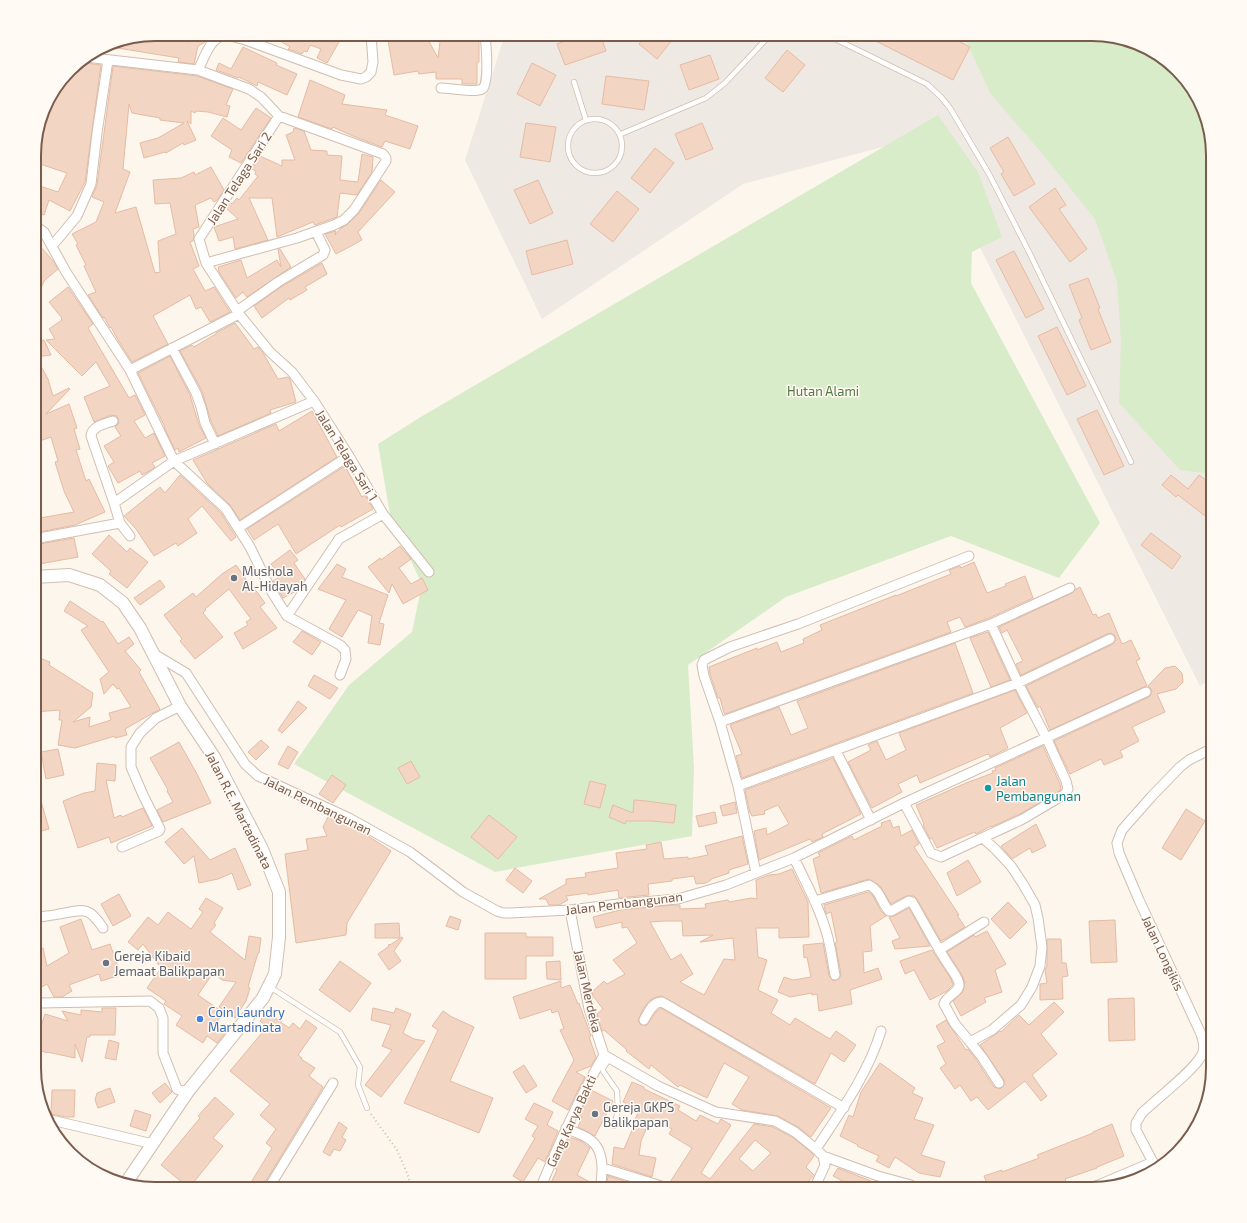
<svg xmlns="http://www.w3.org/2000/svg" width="1247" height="1223" font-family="'Exo 2',sans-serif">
<rect width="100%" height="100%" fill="#fdf6ec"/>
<path fill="#efe9e4" d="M505,34H967L1111,204L1213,390V677L1200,686L924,136L743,184L542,319L465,160Z"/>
<path fill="#d8ecc9" d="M963,34H1100L1145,46L1183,75L1204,109L1213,155V474L1180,470L1119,403L1121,340L1117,282L1095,219L1045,157L990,93Z
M938,115L978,172L1002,237L972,252L971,283L1100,523L1059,578L951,536L786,597L688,665L694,768L692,836L495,872L294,764L349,685L412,632L422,584L391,520L378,444L419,418Z"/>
<path fill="#f3d5c3" stroke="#e6bba3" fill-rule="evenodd" d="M154,34V36L189,42L183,34H213L205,42L198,46L194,64L178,62L179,58L105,46L109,43Z
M269,34H326L339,42L327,63L317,58L321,49L310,45L307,52L304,51L302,54L288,49L290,47Z
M387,34H425L438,58L441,34H479V62H477V84H462V79H436V72L419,74L418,71L394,75Z
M584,34H600L606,51L565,65L557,44Z
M647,34H677L657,59L639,44Z
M862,34H945L970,47L953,80Z
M243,47L277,63L276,65L297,74L287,95L258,82L257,86L239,77L238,78L216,70L219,63L231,69Z
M787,50L805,65L783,92L765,78Z
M710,55L719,79L689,90L680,65Z
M82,60L86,63L101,65L85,182L70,211L49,200L44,215L34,211V184L58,192L67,173L34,162V147L47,101L75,64Z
M532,63L556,75L540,106L517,94Z
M113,66L197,76L233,89L226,105L230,106L227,117L208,112L196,111L195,113L191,111V124L187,121L196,140L184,145L183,143L166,153L165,152L144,158L140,143L158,138L184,123L160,120V118L132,113L129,104L123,169L130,172L115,213L136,207L155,273L160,272L158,241L176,234L170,203L155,204L153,180L181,178L194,172L195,175L211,167L224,190L217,200L214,202L211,198L195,205L199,227L193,229L194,235L193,241L190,242L199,266L193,269L205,291L214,287L230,312L210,322L201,307L196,309L190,295L153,316L168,344L132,362L118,340L111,327L110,328L104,317L103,318L88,295L96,292L84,266L86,265L76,245L78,244L72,234L96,222L104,202L92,197L97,185Z
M606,76L649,81L644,110L602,104Z
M310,80L345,95L342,104L387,110L385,115L418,126L410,149L385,141L382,147L353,136L333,127L332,129L298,117Z
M256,108L271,118L241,163L229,157L232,150L211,136L223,118L241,130Z
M526,123L556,127L550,162L520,157Z
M702,123L713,149L686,160L675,134Z
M294,128L304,131L311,150L327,151V155L342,156L340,180L358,182L362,154L373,157L372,172L357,195L340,193L337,217L315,225L313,222L277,237L272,198H249L268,240L235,249L233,237L219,241L214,227L238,219L226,208L230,202L232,204L237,198L239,200L258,176L255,174L256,171L252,169L260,156L282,166V160H295L286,135L293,132Z
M1008,137L1035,184L1014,196L1001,174L1004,172L990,148Z
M655,148L674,163L650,193L631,178Z
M381,180L395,192L358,232L362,240L336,254L325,234L336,231L335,235L341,228L348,224L359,213Z
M538,180L553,213L530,224L514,190Z
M1055,188L1066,205L1059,209L1087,249L1070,262L1029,207Z
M617,191L639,209L613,242L590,224Z
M34,239L53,261L58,269L44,281L35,303Z
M567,240L573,264L532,275L526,251Z
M278,249H280L291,267L247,297L243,292L236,298L219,272L218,267L241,260L247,278L277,260L281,267Z
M1014,251L1044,309L1026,318L996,260Z
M322,263L327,274L305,287L307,290L290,300L289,298L262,318L254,306L281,287Z
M1088,278L1100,308L1098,309L1111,342L1091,350L1079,320L1082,318L1069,285Z
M68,287L93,324L88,328L129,398L135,395L145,415L134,421L145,438L154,433L165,456L152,463L155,467L153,469L142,475L140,471L118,483L108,466L114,462L104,446L121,436L115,427L119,423L118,419L117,416L111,415L94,422L84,397L110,386L96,362L82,376L46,340L55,339L49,329L62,320L61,319L62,318L49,302Z
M235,323L254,349L258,347L263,353L278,379L288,377L290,379L296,402L270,410L271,413L218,436L211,421L202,391L180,351L192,345L194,347L216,334V333Z
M1057,327L1086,386L1067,395L1038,336Z
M44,340L51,355L36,357L48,379L53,396L69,388L70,389L46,414L69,404L77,428L74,429L80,449L76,450L86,481L89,479L105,512L75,525L34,533V519L74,512L64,491L55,462L58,461L51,437L34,443V341Z
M170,356L190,395L199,425L206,438L179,452L178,448L175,450L164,427H165L138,373Z
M1097,410L1124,466L1104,475L1077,419Z
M312,411L337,457L240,520L230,505L207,483L193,460L276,424L279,431Z
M345,466L362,497L365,495L373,509L341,527L340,525L296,554L278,524L254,540L247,529Z
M180,475L221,513L236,537L231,541L202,506L188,519L197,533L178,546L176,543L154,556L136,529L124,516L160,487L165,493Z
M1171,475L1188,489L1199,475L1213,485V522L1178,495L1176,497L1162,485Z
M1151,533L1181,556L1172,569L1141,545Z
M109,535L127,552L130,548L148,562L127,588L109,574L111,571L92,554Z
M74,538L78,557L34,565V545Z
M400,546L411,559L399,568L411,584L422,578L428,590L403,604L392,584L389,593L368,567L380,558L381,560Z
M290,550L298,560L294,563L305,579L298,590L283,598L273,581L281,576L271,564Z
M974,562L987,593L1006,586L1005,584L1025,576L1033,598L989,618L965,627L960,617L947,622L951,632L725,714L724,713L720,698H718L710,674L709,667L757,648V650L777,642L781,652L804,643L803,639L822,630L820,625L896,595V596L951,574L949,570L960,566L961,568Z
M337,564L346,569L342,577L388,595L379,623L384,624L380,645L368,643L372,616L358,610L342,637L329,629L346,600L318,589Z
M236,565L250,585L251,584L265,603L260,607L277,628L243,649L234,633L248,625L246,622L251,619L229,589L205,609L206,610L203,613L223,637L195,659L180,641L182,639L164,615L193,593L196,597L222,574Z
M160,580L165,587L140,605L134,598Z
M1080,587L1093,615L1096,614L1098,618L1109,613L1122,644L1131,640L1140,659L1136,661L1147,686L1144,687L1050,730L1040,706L1038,708L1026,686L1113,644L1116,640L1115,636L1111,633L1107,634L1021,675L1016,664L1023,661L1007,630L1002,633L999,627L1072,593L1076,589Z
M70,601L102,622L103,621L118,644L129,637L134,644L125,651L141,670L139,672L160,709L125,729L127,735L115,738V736L75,748L58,745L62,720H59L60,710L34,712V656L50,662L49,665L93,693L91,707L73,722L90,717L89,727L111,720L109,713L131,707L119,688L117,689L113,684L104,694L100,679L109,672L81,630L88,626L64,611Z
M302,631L321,642L312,655L293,642Z
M988,632L1010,680L991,687L970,638Z
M955,643L973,693L742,778L736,756L742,754L730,725L779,707L791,735L808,728L797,701Z
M1175,666L1182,673L1183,682L1176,689L1157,694L1165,712L1132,727L1139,741L1120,751L1123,757L1104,765L1101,759L1070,774L1054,741L1149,697L1152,692L1151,689L1148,686L1165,668Z
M314,675L338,688L330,699L308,686Z
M1015,690L1027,713L1000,728L1008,748L990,757L989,754L985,755L920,783L917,775L898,784L902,792L872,808L848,762L871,750L868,745L877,741L886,760L906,750L899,733Z
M298,701L307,708L282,733L278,730Z
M261,740L269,747L256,760L248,752Z
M179,742L197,774L211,803L163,822L157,810L173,802L167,791L168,790L150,758Z
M288,746L298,752L288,769L278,764Z
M1043,746L1060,784L1061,790L1020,814L991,827V826L976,834L975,832L937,848L932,838L930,839L923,825L924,824L916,805L966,783L993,773L992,771L996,770L995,768Z
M58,749L64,775L46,779L41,752Z
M833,758L861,814L822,834L823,837L812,842L810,839L759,860L754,831L766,828L767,835L789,824L778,805L764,811L765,814L752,816L751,813H750L745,790Z
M411,761L420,777L407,784L398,768Z
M97,763L116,765L115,781L106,780L114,818L121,815L122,817L143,808L152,826L111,843L109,837L78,848L63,801L84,793L95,791Z
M332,775L346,785L333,803L319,794Z
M590,781L606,785L600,808L584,804Z
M37,787L49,829L34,833V788Z
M634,800L646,801L676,805L674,823L652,821H626L625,824L609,817L613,805L633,813Z
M735,802L737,813L723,816L720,806Z
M1186,809L1205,821L1181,860L1162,848Z
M715,812L717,823L699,827L696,816Z
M329,815L362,832L391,851L347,923L346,935L296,943L285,854L308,850L306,839L327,836L323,827Z
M489,815L517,837L498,859L471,837Z
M890,820L893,828L899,826L901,836L912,830L919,844L914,847L959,915H957L965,927L941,941L917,899L914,896H906L891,904L880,886L869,879L821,893L813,859L820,856L818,853L852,836L854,840L882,826L881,823Z
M1036,824L1046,846L1032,853L1030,848L1012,859L1001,846Z
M182,828L210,860L235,848L251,885L238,890L232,873L218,879L199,883L194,856L184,864L165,842Z
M742,836L748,864L729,870V873L711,879V880L706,883L696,884L694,876L672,879V881L648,884L649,895L619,898L618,890L588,895V893L566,896L568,900L559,905H549L546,899H539L566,884V879L586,877L585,873L618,868L616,853L647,849L646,845L661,842L664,859L688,857V859L708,855L705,846Z
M968,860L981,882L957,896L947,873Z
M515,868L532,881L523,893L506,880Z
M792,869L808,902L809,937L779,938V928H756L758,957L767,960L758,990L778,1000L771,1013L790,1025L795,1018L830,1039L836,1031L856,1045L844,1062L831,1053L815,1084L662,996L656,997L649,1001L642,1011L638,1021L641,1025H647L656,1012L661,1008L831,1108L811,1137L798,1127L778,1116L742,1110L732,1104L749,1077L724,1063L707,1098L680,1085L678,1087L651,1065L649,1069L626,1051L627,1050L604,1030L602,1031L597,1014L603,1009L593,996L592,992L604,981L607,984L625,974L613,960L637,943L627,927L622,928V922L596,928L593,917L620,910L673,905H680V909L706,908L705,904L728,900L729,902L751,898L757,899L756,880L769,875L779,874ZM665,921H682L683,936L713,935L700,942L733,938L735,960L724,959L704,995L680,982L693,974L681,954L671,960L650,922Z
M868,892L873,896L881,911L886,916L870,926L872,951L863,952L864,973L878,968L882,979L850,990L852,1004L819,1011L817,994L812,995V993L790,997L778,992L784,977L793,980L811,977L807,957L804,958L803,945L823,943L829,976L833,981L839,979L841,974L835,943L837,942L831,912L826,914L824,905Z
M119,894L131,916L113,926L101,904Z
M206,898L223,908L214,923L216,925L210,932L245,960L249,936L261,938L259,953H258L248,987L250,988L246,1001L235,1018L219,1007L236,982L222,980L213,973L198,995L224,1013L214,1026L225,1033L217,1043L207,1036L203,1043L176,1025L182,1016L164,1004L166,1001L147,988L161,968L143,944L138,950L128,942L148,917L158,925L168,912L191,929L203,912L199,909Z
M1008,902L1027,922L1010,939L991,919Z
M909,908L912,913L930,946L895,949L892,941L900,938L889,917L894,916Z
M450,916L461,920L458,930L446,926Z
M81,919L92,950L110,944L121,975L101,981L99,974L69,985L72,991L62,997H54L47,984L34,991V951L43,948L47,966L69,953L60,927Z
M1115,920L1117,962L1091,963L1089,921Z
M399,923L400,938H375V924Z
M987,931L1006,964L995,970L1002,992L984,998L986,1002L961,1016L953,1001L963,992L965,982L961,973L947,952L974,935L975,937Z
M485,933H526V937H553V956H526V979H485Z
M402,937L403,938L394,951L401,961L389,970L378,954L388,947L389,944L390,945Z
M1047,939H1061L1062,963H1066L1068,976L1062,977L1063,999L1040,1000V984L1047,983L1045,970L1047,966Z
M932,950L951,979L953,985L947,991L930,1000L914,970L905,974L900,961Z
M340,961L371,983L350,1012L319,990Z
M560,961L561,980L547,979L546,962Z
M561,981V988L570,985L578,1004L579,1003L591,1036L589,1037L596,1057L591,1066L576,1072L585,1077L568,1110L552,1101L574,1060L560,1030L564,1029L558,1011L552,1013L551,1009L520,1019L513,997Z
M1134,998L1135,1040L1109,1041L1108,999Z
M1054,1002L1064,1012L1041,1034L1057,1054L1032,1075L1047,1096L1041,1101L1025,1081L988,1110L977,1097L971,1101L960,1085L955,1089L940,1068L946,1064L937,1046L945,1042L936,1026L946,1020L966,1050L968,1049L977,1061L994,1087L1000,1089L1004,1085V1080L980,1045L1000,1031L1001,1032L1019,1015L1029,1025Z
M102,1008H116L115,1035H90V1037H87L82,1062L75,1044V1058L47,1052V1053L34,1048L45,1014L68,1021L62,1011L81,1015V1010L102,1012Z
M373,1008L394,1013L396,1008L411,1014L403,1033L414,1039L425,1041L381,1097L365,1085L392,1050L382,1046L391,1025L371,1020Z
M443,1011L452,1017L474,1027L450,1081L493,1098L479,1133L404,1103L438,1030L432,1026Z
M267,1012L289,1028L293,1023L300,1029L306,1020L317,1028L298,1055L302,1058L301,1059L315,1068L309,1076L323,1087L261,1189H247L272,1148L266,1143L276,1129L260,1115L270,1104L230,1071L267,1027L260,1021Z
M109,1040L119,1043L116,1060L105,1058Z
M880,1063L915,1088L912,1093L923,1098L914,1119L934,1125L921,1155L945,1162L940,1177L919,1173L895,1157L889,1168L876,1161L879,1156L857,1146L858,1145L840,1136L849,1115L853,1117L861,1092Z
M524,1065L537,1086L526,1093L513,1072Z
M632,1082L644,1087V1089L680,1106L678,1110L696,1121L700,1115L718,1124L721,1119L731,1125L701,1173L710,1179L754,1124L773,1127L792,1137L812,1153L814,1156L806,1167L814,1175L802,1189H677L675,1185L670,1182L692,1148L669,1134L672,1129L651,1118L641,1141L639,1155L656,1158L652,1177L612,1164L614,1147L624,1149L636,1121H634L640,1109L623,1102ZM755,1140L771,1153L753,1171L739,1159Z
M165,1083L172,1092L160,1103L152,1093Z
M110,1088L115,1102L98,1108L95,1100L97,1093Z
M52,1090H75L74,1117H66L51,1114Z
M591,1090L613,1101L595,1136L578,1127L582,1117L579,1115Z
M215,1097L234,1114L213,1138L223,1146L189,1188L161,1165L200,1118L198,1116Z
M534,1103L553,1112L547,1125L558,1131L545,1162L538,1158L523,1182L513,1176L535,1138L532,1136L538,1126L525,1119Z
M135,1110L151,1115L146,1131L130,1126Z
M339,1122L347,1128L342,1137L346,1140L340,1151L334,1149L330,1156L323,1152Z
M1112,1124L1124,1156L1097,1167V1168L1065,1179L1066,1182L1047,1189H989L984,1176L1002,1170V1172L1039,1158L1037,1155L1093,1133V1132Z
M569,1137L581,1141L590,1148L577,1175L595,1185L594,1189H548L557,1170L555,1168Z
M838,1168L871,1181L868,1189H851L852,1186L833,1176Z
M608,1176L650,1189H606Z"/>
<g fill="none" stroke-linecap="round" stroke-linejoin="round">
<defs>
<path id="service" d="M825,34L927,84L941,97L950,108L989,174L1029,252L1131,462
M574,82L586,120
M568 146a27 27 0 1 1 54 0a27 27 0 1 1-54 0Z
M621,134L706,98L725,83L771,34
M270,987L340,1032L360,1067L358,1085L367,1108
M610,1058L603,1068V1071L617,1091L618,1111L614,1126"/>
<path id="minor" d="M87,57L102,59L198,70L249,89L261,97L279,116L199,239L206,263L239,314L130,370
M198,70C204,59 210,37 224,36C230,35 237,38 243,39L341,75L361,79L366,77L371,72L373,62L371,34
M441,88C451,88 474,93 482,89C490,84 486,44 485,34
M34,225L44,232L66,272L130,370L174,461L314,401L349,456L383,514L339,539L287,616L272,592L250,547L226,509L174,461L114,503L91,436C92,426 105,424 113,421
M52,246L77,216L91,184L97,133L108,60
M206,263L297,238L334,225L344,220L354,210L386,161V158L383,154L279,116
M237,311L278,282L323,255L325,250L316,232
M239,314L270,352L292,372L314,401
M172,348L196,393L201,407L205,423L215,444
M114,503L120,523L130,536
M383,514L429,572
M238,528L349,456
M34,539L120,523
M1070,588L991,624L720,722L738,786L1018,683L1110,639
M287,616L340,645L345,650L346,659L340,675
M154,654L186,673L245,764L258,776L349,818L410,852L463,892L497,911L503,913H510L570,910L618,904L678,899L726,885L794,858L904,803L1146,692
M720,722L704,676L702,665L704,660L730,647L798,624L969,556
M836,751L871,820
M738,786L756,873
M904,803L931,853L941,857L1023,819L1065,794L1068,789L1066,781L1046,737L1018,683L991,624
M122,847L159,831L160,829L143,795L131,767V747L140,733L156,718L180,706
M794,858C808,887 824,916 830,947C832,956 833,965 835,975
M815,901L869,885C880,890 881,902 889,911H891L909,901L912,902C925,924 936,946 950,967C953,972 960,980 959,986C958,993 946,996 944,1004L955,1024L970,1042L992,1030L1021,1005L1032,987L1040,966L1042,947L1038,918L1035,905L1023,884L1011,866L995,849L983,838
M570,910L589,1009L604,1055L658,1086L716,1112L775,1121L795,1132L816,1149L823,1156L825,1165L814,1189
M34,918C42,916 51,916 59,914C83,910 88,905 103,928
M939,950L984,922
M34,1001L39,1003L150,1001L159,1008L163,1018V1053L177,1089L181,1091L189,1090
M644,1020C648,1013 653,1001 662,1002L844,1108
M970,1042L982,1057L999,1083
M47,1119L153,1144
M566,1128C573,1132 582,1134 589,1139C605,1149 603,1173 600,1189
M816,1149C841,1111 868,1074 881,1031
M823,1156L878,1176L911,1185
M603,1168L671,1189
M1156,1168L1136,1130V1123L1142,1113C1156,1099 1199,1067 1203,1052C1205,1046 1203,1040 1201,1034L1139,900L1119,853L1117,843L1122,830L1152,796L1180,767L1189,760L1213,748
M268,1189L333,1083
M540,1189C559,1143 579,1098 604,1055
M1089,1189L1153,1162"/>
<path id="tertiary" d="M34,577L69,575L100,585L123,603L140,628L180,706L214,757L262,849L279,892V937L275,974L263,998L189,1090L126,1183"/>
</defs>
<use href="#service" stroke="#d1beb0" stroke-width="6"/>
<use href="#minor" stroke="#d1beb0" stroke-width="11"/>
<use href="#tertiary" stroke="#d1beb0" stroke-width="14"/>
<path stroke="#d9b8a5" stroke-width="2" stroke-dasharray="1 3" stroke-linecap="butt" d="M371,1114L397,1150L407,1173L412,1189"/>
<use href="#service" stroke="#fff" stroke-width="4.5"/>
<use href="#minor" stroke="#fff" stroke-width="9"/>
<use href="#tertiary" stroke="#fff" stroke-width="12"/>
</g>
<g fill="#6b7280" stroke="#fffaf3" stroke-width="1.5">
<circle cx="234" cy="578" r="4"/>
<circle cx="106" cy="963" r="4"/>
<circle cx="595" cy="1114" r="4"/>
</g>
<circle fill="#0f9aa8" stroke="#fffaf3" stroke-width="1.5" cx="988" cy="788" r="4"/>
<circle fill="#3f7fe0" stroke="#fffaf3" stroke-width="1.5" cx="200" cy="1019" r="4"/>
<g text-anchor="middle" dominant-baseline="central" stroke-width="3" stroke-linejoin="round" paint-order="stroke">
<g font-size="13" fill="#7a5c4d" stroke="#fffaf3">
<text transform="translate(239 178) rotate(-57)">Jalan Telaga Sari 2</text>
<text transform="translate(347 455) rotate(58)">Jalan Telaga Sari 1</text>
<text transform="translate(318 805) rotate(26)">Jalan Pembangunan</text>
<text transform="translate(239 810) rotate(63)">Jalan R.E. Martadinata</text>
<text transform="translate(624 903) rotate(-7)">Jalan Pembangunan</text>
<text transform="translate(1163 953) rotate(65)">Jalan Longikis</text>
<text transform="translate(588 991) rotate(77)">Jalan Merdeka</text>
<text transform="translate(571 1121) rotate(-65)">Gang Karya Bakti</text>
</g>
<g font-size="13" fill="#537a41" stroke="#fffaf3">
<text x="823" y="391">Hutan Alami</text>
</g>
<g font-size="13" fill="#5b616d" stroke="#fffaf3" text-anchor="start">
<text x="242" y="571">Mushola<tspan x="242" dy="15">Al-Hidayah</tspan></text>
<text x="114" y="956">Gereja Kibaid<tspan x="114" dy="15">Jemaat Balikpapan</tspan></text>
<text x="603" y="1107">Gereja GKPS<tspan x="603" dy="15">Balikpapan</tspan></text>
</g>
<g font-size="13" fill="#0d838f" stroke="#fffaf3" text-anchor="start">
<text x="996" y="781">Jalan<tspan x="996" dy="15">Pembangunan</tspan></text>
</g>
<g font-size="13" fill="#366cbe" stroke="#fffaf3" text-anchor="start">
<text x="208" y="1012">Coin Laundry<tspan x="208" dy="15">Martadinata</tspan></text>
</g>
</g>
<path d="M0 0H1247V1223H0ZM155 41H1092A114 114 0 0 1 1206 155V1068A114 114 0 0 1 1092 1182H155A114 114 0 0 1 41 1068V155A114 114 0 0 1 155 41Z" fill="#fffaf3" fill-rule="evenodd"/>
<path fill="none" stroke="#7a5c4d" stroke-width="2" d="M155 41H1092A114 114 0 0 1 1206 155V1068A114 114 0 0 1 1092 1182H155A114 114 0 0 1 41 1068V155A114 114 0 0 1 155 41Z"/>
</svg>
